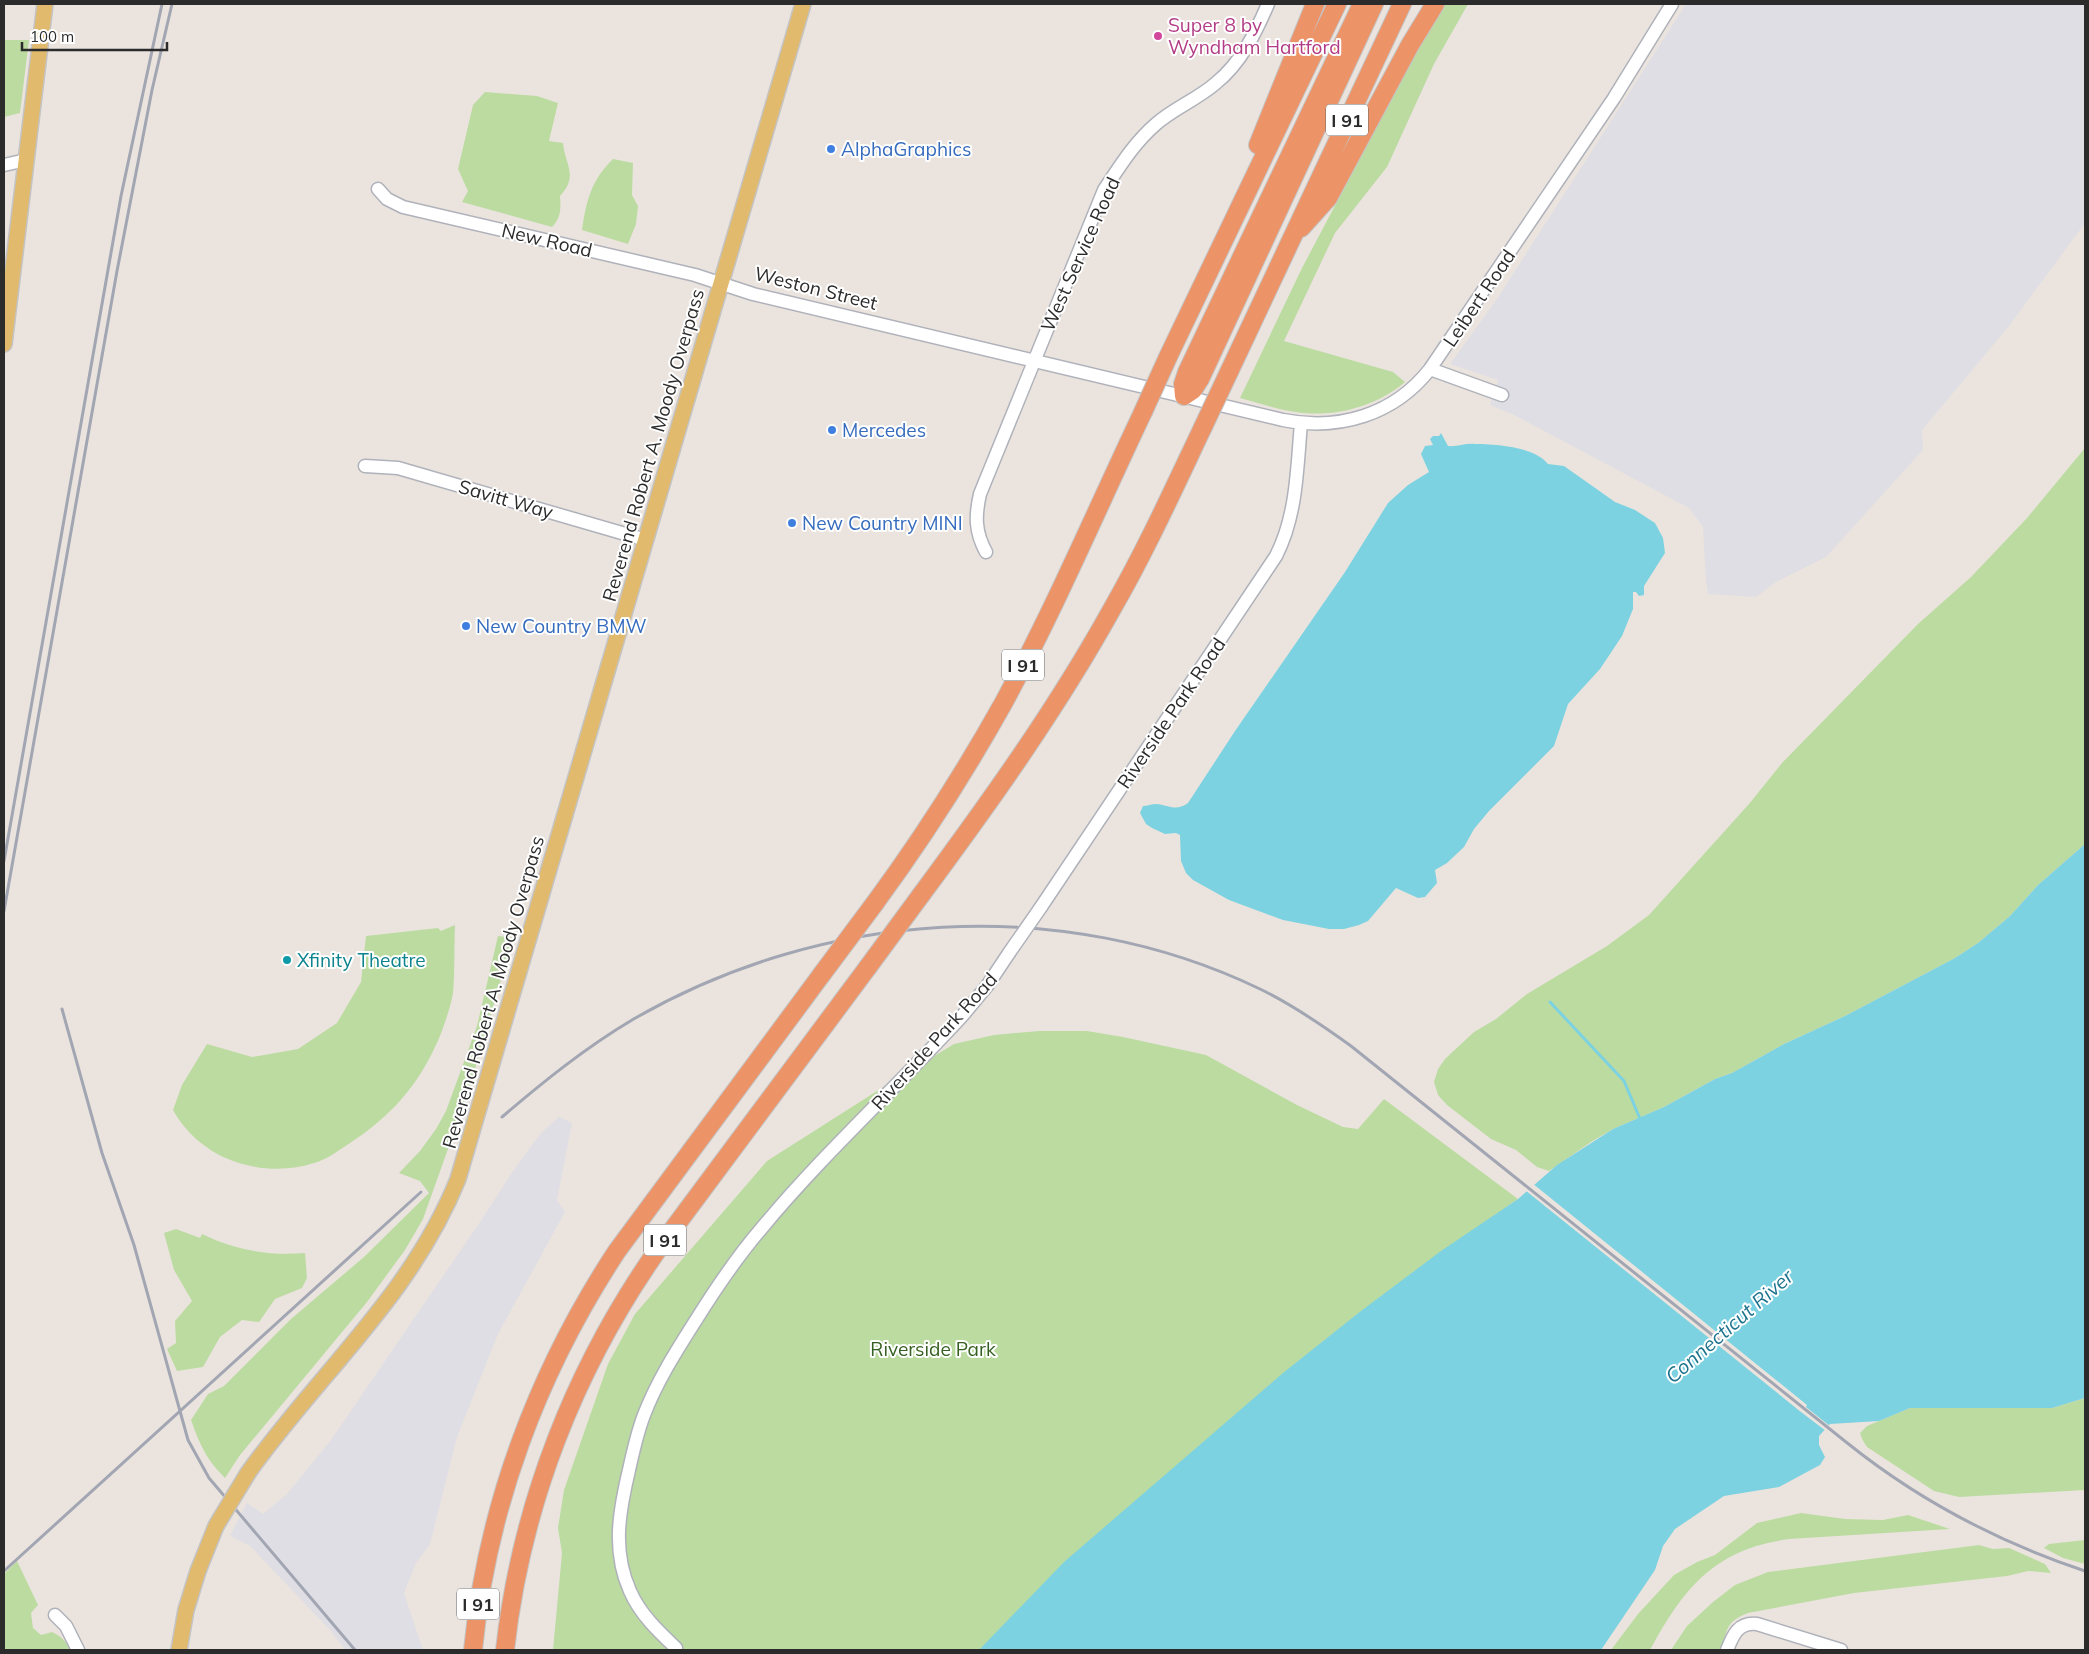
<svg xmlns="http://www.w3.org/2000/svg" width="2089" height="1654" font-family="Mulish,sans-serif">
<rect width="100%" height="100%" fill="#ebe4de"/>
<path fill="#dfdee4" d="M1686,4H2085V223L2009,326L1922,430L1923,450L1826,557L1776,582L1756,597L1708,594L1706,581L1703,527L1689,508L1512,414L1490,405L1498,380L1450,364L1497,299Z
M559,1117L572,1123L557,1200L565,1212L498,1334L457,1437L430,1544L416,1563L404,1593L423,1650H345L331,1631L250,1546L230,1536L247,1503L263,1514L287,1494L331,1440L482,1219L511,1174L541,1133Z"/>
<path fill="#bbdba1" d="M1445,4H1468L1434,64L1387,167L1335,233L1284,341L1393,372L1405,382C1376,407 1333,418 1296,412C1277,409 1258,403 1240,398L1302,268L1420,45Z
M4,40H29L20,113L4,117Z
M485,92L537,96L558,103L549,141L563,143C565,165 579,176 560,196C561,209 561,218 552,227L462,202L468,191L458,169L473,105Z
M613,159L633,163L632,195L638,206L636,224L628,244L582,230C586,202 591,180 613,159Z
M2085,448V844L2038,885L2010,916L1978,943L1955,958L1845,1016L1784,1044L1732,1073L1715,1079L1664,1107L1613,1129L1591,1142L1549,1171L1537,1167L1516,1150L1491,1139L1447,1105L1438,1095L1434,1082L1438,1069L1445,1059L1474,1032L1496,1019L1527,994L1607,946L1649,915L1749,804L1782,763L1918,624L1971,577L2027,518Z
M455,925C454,947 455,971 453,993C451,1006 441,1036 435,1047C414,1092 385,1121 344,1147C335,1153 325,1160 314,1163C288,1172 253,1170 228,1159C206,1150 185,1132 173,1110L182,1085L207,1044L252,1057L298,1049L337,1023L361,982L366,936L438,928L441,931Z
M498,936L513,938L468,1093L423,1219L405,1250L367,1302L240,1455L225,1478C206,1459 200,1445 191,1420L208,1394L224,1386L291,1319L364,1257L429,1193L420,1181L399,1173L420,1151L436,1129L446,1111L477,1026Z
M1039,1031H1087L1123,1037L1206,1055L1297,1105L1343,1127L1358,1129L1384,1099L1518,1199L1495,1215L1023,1650H553L562,1553L558,1528L564,1490L608,1364L635,1314L767,1161L888,1084L954,1044L994,1035Z
M176,1229L200,1238L202,1234C235,1250 269,1256 305,1253L307,1278L302,1288L275,1299L259,1322L242,1320L220,1337L203,1367L177,1371L167,1349L176,1343L175,1321L192,1301L174,1270L164,1233Z
M2085,1398V1490L1959,1497L1934,1491L1867,1447L1862,1439L1860,1433L1867,1426L1910,1408H2052Z
M1801,1513L1845,1519L1883,1520L1908,1515L1950,1529L1789,1539C1715,1549 1684,1587 1650,1650H1611L1638,1614L1674,1575L1697,1562L1715,1555L1757,1523Z
M2085,1540V1564L2063,1558L2044,1548L2049,1544Z
M1979,1545L1993,1549L2009,1548L2045,1564L2051,1573L2028,1571L2007,1576L1854,1593L1748,1613C1725,1622 1728,1629 1721,1650H1671L1687,1626L1713,1602L1735,1585L1768,1572Z
M17,1561L38,1605L31,1613L33,1628L41,1635L52,1632C60,1636 67,1641 70,1650H4V1574Z"/>
<path fill="#7dd2e1" d="M1441,433L1448,446C1457,447 1465,443 1475,444C1496,444 1535,447 1548,464L1564,466L1615,502L1635,510L1655,523L1663,538L1665,553L1644,586V595L1639,596L1636,592H1633V609L1622,636L1600,669L1568,704L1554,746L1489,811L1474,829L1464,847L1447,863L1435,870L1437,883L1425,897L1418,898L1396,888L1368,921L1359,925L1344,929H1329L1283,920L1229,900L1193,880L1186,873L1181,861L1180,835L1176,833L1165,834L1152,828L1146,824L1140,813L1143,806C1148,806 1151,804 1156,804C1169,805 1175,812 1188,803L1235,731L1345,572L1388,503L1408,485L1429,472L1421,454L1425,446L1433,445L1430,439L1433,436H1439Z
M2085,844V1398L2052,1408H1910L1879,1421L1830,1424L1819,1436V1445L1825,1457L1820,1465L1779,1487L1724,1496L1675,1529L1663,1546L1655,1570L1601,1650H979L1064,1562L1283,1373L1361,1311L1441,1251L1518,1199L1557,1165L1613,1129L1664,1107L1715,1079L1732,1073L1784,1044L1845,1016L1955,958L1978,943L2010,916L2038,885Z"/>
<path fill="#ebe4de" d="M1532,1183L1807,1405L1806,1407L1831,1427L1826,1431L1801,1412L1525,1190Z"/>
<g fill="none" stroke-linecap="round" stroke-linejoin="round">
<path stroke="#7dd2e1" stroke-width="3" d="M1550,1002L1624,1081L1641,1121"/>
<defs>
<path id="minor" d="M4,165L26,160
M378,189L387,199L403,207L695,275L753,294L1283,420C1339,431 1394,415 1430,369L1614,98L1672,4
M1430,369L1502,395
M365,466L398,468L646,540
M986,552C975,532 975,516 980,494L1104,190C1120,166 1134,143 1156,124C1174,108 1198,99 1216,83C1241,63 1256,32 1268,4
M1041,907L1276,556C1297,515 1297,468 1301,423
M55,1615L66,1626L78,1650
M676,1648C658,1631 640,1614 630,1591C612,1551 619,1512 629,1470C633,1452 637,1433 644,1415C657,1381 677,1350 696,1320C716,1288 737,1257 761,1229C824,1153 897,1087 963,1015L987,986L1009,953
M1727,1650C1733,1635 1738,1622 1757,1624L1841,1650"/>
<path id="major" d="M4,344L45,4
M248,1473C319,1373 411,1296 458,1179L803,4
M179,1650L186,1610L198,1571"/>
<path id="highway" d="M1362,4L1187,372L1183,384L1184,396L1193,390L1200,379L1374,4
M1258,145L1315,4
M1301,228L1328,198L1410,45L1435,4
M1168,357L1337,4
M1229,372L1402,4
M921,895C989,803 1056,710 1112,609C1146,550 1174,488 1203,427
M875,903C922,839 965,772 1004,702C1055,608 1097,509 1143,412
M473,1650C487,1507 538,1371 617,1251L822,974
M505,1650C521,1505 575,1367 659,1248L868,967"/>
</defs>
<use href="#minor" stroke="#afb2ba" stroke-width="15"/>
<use href="#major" stroke="#c4c4c4" stroke-width="18"/>
<use href="#highway" stroke="#c4c4c4" stroke-width="20"/>
<use href="#minor" stroke="#fff" stroke-width="12"/>
<use href="#major" stroke="#e1ba6d" stroke-width="15"/>
<use href="#highway" stroke="#ed9368" stroke-width="18"/>
<path stroke="#a2a6b3" stroke-width="3" d="M4,861L121,196L162,4
M4,911L117,271L152,90L172,4
M62,1009L102,1153L134,1245L188,1440L209,1478L355,1650
M502,1117C543,1082 585,1048 632,1020C821,910 1061,893 1260,989C1293,1005 1322,1025 1351,1046L1846,1442C1918,1500 1998,1542 2085,1571
M4,1571L421,1192"/>
<defs>
<path id="minor-bridge" d="M1009,953L1041,907"/>
<path id="major-bridge" d="M198,1571L216,1526L248,1473"/>
<path id="highway-bridge" d="M1143,412L1168,357
M1203,427L1229,372
M868,967L921,895
M822,974L875,903"/>
</defs>
<use href="#minor-bridge" stroke="#afb2ba" stroke-width="15" stroke-linecap="butt"/>
<use href="#major-bridge" stroke="#c4c4c4" stroke-width="18" stroke-linecap="butt"/>
<use href="#highway-bridge" stroke="#c4c4c4" stroke-width="20" stroke-linecap="butt"/>
<use href="#minor-bridge" stroke="#fff" stroke-width="12"/>
<use href="#major-bridge" stroke="#e1ba6d" stroke-width="15"/>
<use href="#highway-bridge" stroke="#ed9368" stroke-width="18"/>
</g>
<circle fill="#d1479c" stroke="#fff" stroke-width="2" cx="1158" cy="36" r="5"/>
<g fill="#3f7fe0" stroke="#fff" stroke-width="2">
<circle cx="831" cy="149" r="5"/>
<circle cx="832" cy="430" r="5"/>
<circle cx="792" cy="523" r="5"/>
<circle cx="466" cy="626" r="5"/>
</g>
<circle fill="#0f9aa8" stroke="#fff" stroke-width="2" cx="287" cy="960" r="5"/>
<g text-anchor="middle" dominant-baseline="central" stroke-width="4" stroke-linejoin="round" paint-order="stroke">
<g fill="#fff" stroke="#6b6b6b" stroke-width="1">
<rect x="1326" y="104.5" width="42" height="31" rx="4"/>
<rect x="1002" y="649.5" width="42" height="31" rx="4"/>
<rect x="644" y="1224.5" width="42" height="31" rx="4"/>
<rect x="457" y="1588.5" width="42" height="31" rx="4"/>
</g>
<g font-size="18" font-weight="bold" fill="#2b2b2b">
<text x="1347" y="120">I 91</text>
<text x="1023" y="665">I 91</text>
<text x="665" y="1240">I 91</text>
<text x="478" y="1604">I 91</text>
</g>
<g font-size="19" fill="#b23c85" stroke="#fff" text-anchor="start">
<text x="1168" y="25">Super 8 by<tspan x="1168" dy="22">Wyndham Hartford</tspan></text>
</g>
<g font-size="19" fill="#366cbe" stroke="#fff" text-anchor="start">
<text x="841" y="149">AlphaGraphics</text>
<text x="842" y="430">Mercedes</text>
<text x="802" y="523">New Country MINI</text>
<text x="476" y="626">New Country BMW</text>
</g>
<g font-size="19" fill="#2b2b2b" stroke="#fff">
<text transform="translate(547 240) rotate(13)">New Road</text>
<text transform="translate(1080 254) rotate(-66)">West Service Road</text>
<text transform="translate(816 288) rotate(14)">Weston Street</text>
<text transform="translate(1479 298) rotate(-56)">Leibert Road</text>
<text transform="translate(653 445) rotate(-74)">Reverend Robert A. Moody Overpass</text>
<text transform="translate(506 499) rotate(16)">Savitt Way</text>
<text transform="translate(1171 713) rotate(-56)">Riverside Park Road</text>
<text transform="translate(493 992) rotate(-74)">Reverend Robert A. Moody Overpass</text>
<text transform="translate(934 1041) rotate(-48)">Riverside Park Road</text>
</g>
<g font-size="19" fill="#0d838f" stroke="#fff" text-anchor="start">
<text x="297" y="960">Xfinity Theatre</text>
</g>
<g font-size="19" fill="#366022" stroke="#fff">
<text x="933" y="1349">Riverside Park</text>
</g>
<g font-size="20" font-style="italic" fill="#1c738d" stroke="#fff">
<text transform="translate(1729 1326) rotate(-41)">Connecticut River</text>
</g>
</g>
<rect width="2089" height="1654" fill="none" stroke="#2b2b2b" stroke-width="10"/>
<path d="M22 42v8h145v-8" fill="none" stroke="#2b2b2b" stroke-width="2.5"/>
<text x="30" y="42" font-size="15" fill="#2b2b2b" stroke="#ffffff" stroke-width="4" paint-order="stroke">100 m</text>
</svg>
